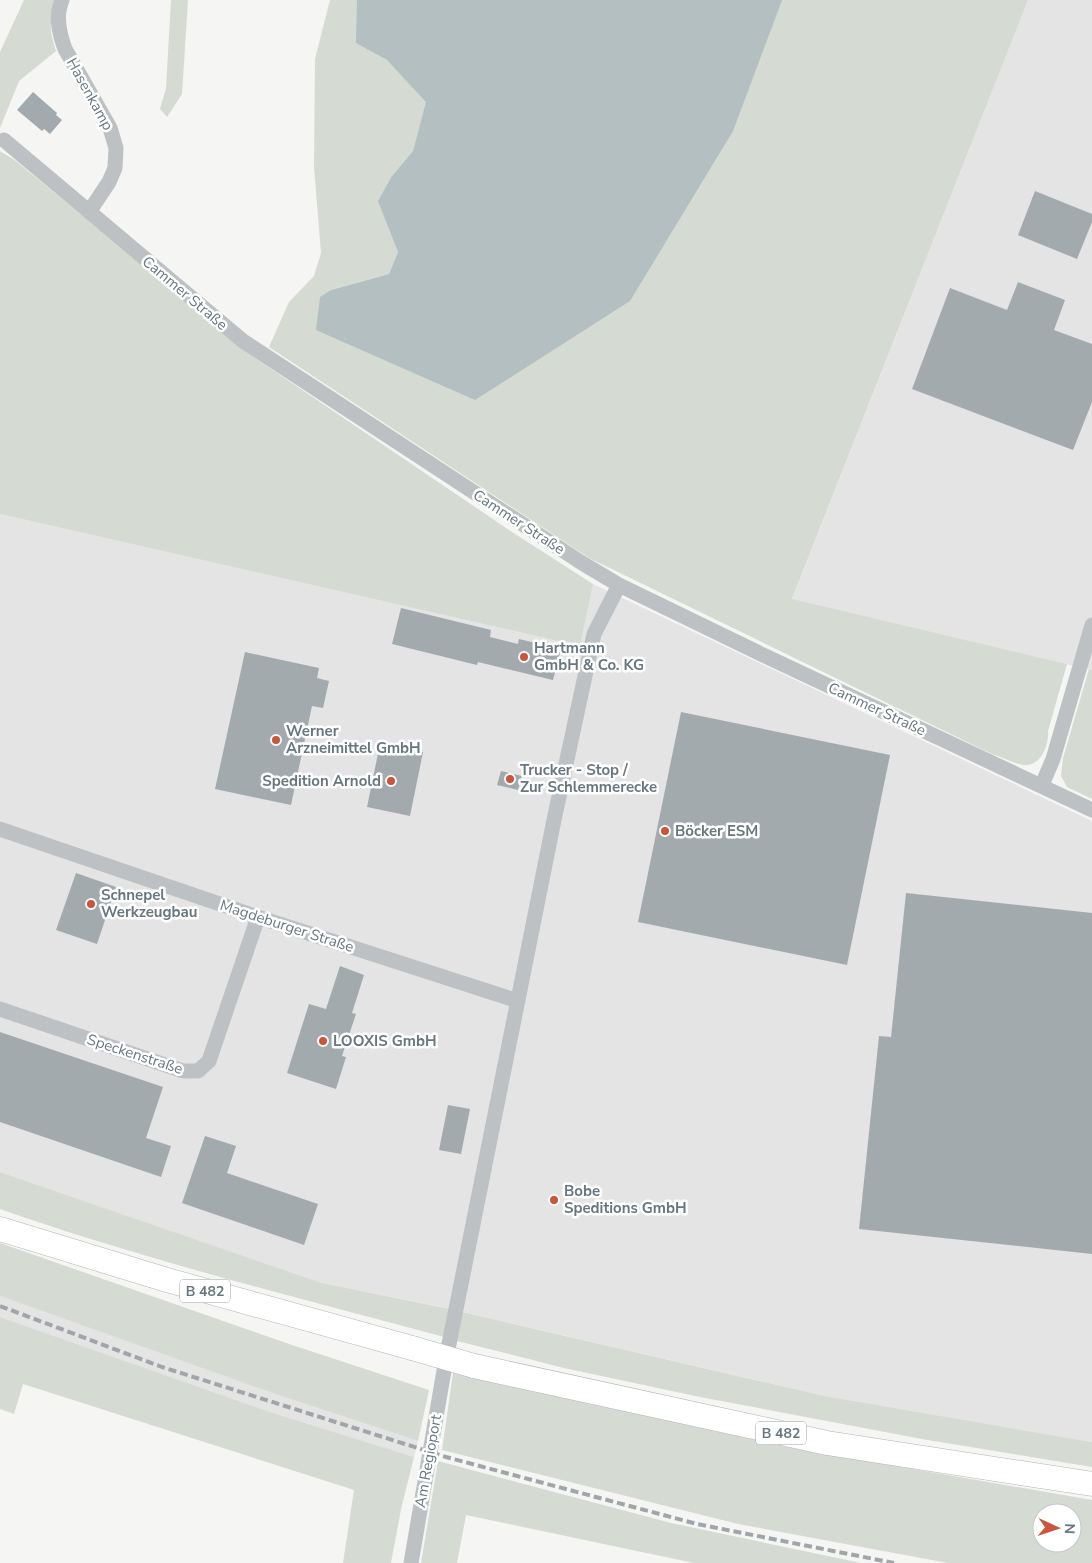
<svg xmlns="http://www.w3.org/2000/svg" width="1092" height="1563" font-family="'Nunito Sans',sans-serif">
<rect width="100%" height="100%" fill="#f5f5f3"/>
<path fill="#e3e4e3" d="M1028,0H1092V670L792,600Z
M0,514L580,646L593,584L1092,821V1442L825,1396L437,1306L322,1283L0,1172Z
M0,1296L275,1394L418,1441L414,1457L270,1412L0,1317Z"/>
<path fill="#d5dad2" fill-rule="evenodd" d="M24,0H58C49,21 49,30 56,51L19,81L0,128V52Z
M171,0H188L182,94L167,117L160,109L166,88Z
M330,0H357V43L387,60L427,101L413,151L392,176L390,227L398,252L389,274L331,290L316,330L781,0H1028L792,599L1067,664L1048,731C1049,745 1041,767 1023,765C1013,763 1002,757 992,754L589,558L269,347L289,302L314,276L321,253L314,167L315,59Z
M0,151L16,161L255,358L512,532L593,584L580,646L0,514Z
M1089,669L1092,670V799L1067,787L1061,776L1063,758Z
M0,1172L322,1283L450,1309L444,1337C296,1297 145,1260 0,1209Z
M0,1243L289,1344L429,1390L418,1441L275,1394L0,1296Z
M462,1312L825,1396L1092,1442V1467L922,1439L700,1397L564,1368L457,1341Z
M0,1317L270,1412L414,1457L401,1509L391,1563H343L354,1490L23,1384L14,1414L0,1409Z
M453,1373L797,1449L1092,1500V1563H948L738,1524L442,1450ZM1042,1513H1072V1543H1042Z
M438,1461L671,1523L861,1563H694L466,1515L457,1563H421Z"/>
<path fill="#b4bfc2" d="M357,0H782L733,131L630,301L475,400L316,330L320,297L331,290L389,274L398,252L378,201L392,176L413,151L426,102L387,60L356,43Z"/>
<path fill="#a3aaae" d="M33,92L57,113L56,115L62,120L50,134L44,129L42,131L17,110Z
M1035,191L1092,214V222L1077,259L1018,235Z
M1018,282L1065,300L1054,330L1092,344V402L1073,450L912,389L950,288L1007,310Z
M401,608L491,630L490,637L518,644L519,639L561,649L553,680L478,662L477,665L392,644Z
M245,652L319,668L317,678L329,681L323,708L312,706L291,805L215,789Z
M681,712L890,755L847,965L638,922Z
M380,744L423,752L410,816L367,807Z
M501,771L522,776L518,790L497,785Z
M76,873L116,887L97,944L56,930Z
M906,893L1092,913V1254L859,1229L879,1036L891,1037Z
M340,966L364,975L352,1013L356,1014L342,1056L346,1057L336,1089L287,1073L309,1004L326,1009Z
M0,1032L163,1087L146,1138L171,1146L161,1177L0,1122Z
M448,1105L470,1109L461,1154L439,1150Z
M205,1136L236,1146L227,1173L318,1204L304,1245L182,1203Z"/>
<g fill="none" stroke-linecap="round" stroke-linejoin="round">
<defs>
<path id="primary" d="M0,1229L167,1280L412,1348
M474,1366L827,1443L1092,1484"/>
</defs>
<use href="#primary" stroke="#b1b5b8" stroke-width="25"/>
<path stroke="#bdc1c3" stroke-width="15" d="M62,0C55,16 59,33 65,49L110,128L116,148L115,168L109,182L89,212
M4,140L243,341L582,563L619,585L761,654L1092,810
M1042,785L1053,759L1092,625
M0,829L258,917L518,1001
M0,1009L183,1071H198L209,1061L258,917
M411,1563L446,1359L554,820L594,634L619,585"/>
<use href="#primary" stroke="#fff" stroke-width="24"/>
<path stroke="#9fa5a9" stroke-width="4" stroke-dasharray="8 4" stroke-linecap="butt" d="M0,1306L162,1367L446,1457L697,1524L894,1563"/>
<defs>
<path id="primary-bridge" d="M412,1348L474,1366"/>
</defs>
<use href="#primary-bridge" stroke="#b1b5b8" stroke-width="25" stroke-linecap="butt"/>
<use href="#primary-bridge" stroke="#fff" stroke-width="24"/>
</g>
<g fill="#cb543d" stroke="#fff" stroke-width="2">
<circle cx="524" cy="657" r="5"/>
<circle cx="276" cy="740" r="5"/>
<circle cx="510" cy="779" r="5"/>
<circle cx="391" cy="781" r="5"/>
<circle cx="665" cy="831" r="5"/>
<circle cx="91" cy="904" r="5"/>
<circle cx="323" cy="1041" r="5"/>
<circle cx="554" cy="1200" r="5"/>
</g>
<g text-anchor="middle" dominant-baseline="central" stroke-width="5" stroke-linejoin="round" paint-order="stroke">
<g fill="#fff" stroke="#95a0a5" stroke-width="1">
<rect x="180" y="1279.5" width="50" height="23" rx="4"/>
<rect x="756" y="1421.5" width="50" height="23" rx="4"/>
</g>
<g font-size="14" font-weight="bold" fill="#68777f">
<text x="205" y="1291">B 482</text>
<text x="781" y="1433">B 482</text>
</g>
<g font-size="15" fill="#68777f" stroke="#fff">
<text transform="translate(90 94) rotate(61)">Hasenkamp</text>
<text transform="translate(185 293) rotate(40)">Cammer Straße</text>
<text transform="translate(519 522) rotate(33)">Cammer Straße</text>
<text transform="translate(877 709) rotate(25)">Cammer Straße</text>
<text transform="translate(287 926) rotate(18)">Magdeburger Straße</text>
<text transform="translate(135 1054) rotate(18)">Speckenstraße</text>
<text transform="translate(428 1461) rotate(-80)">Am Regioport</text>
</g>
<g font-size="15" font-weight="bold" fill="#68777f" stroke="#fff" text-anchor="start">
<text x="534" y="648">Hartmann<tspan x="534" dy="17">GmbH &amp; Co. KG</tspan></text>
<text x="286" y="731">Werner<tspan x="286" dy="17">Arzneimittel GmbH</tspan></text>
<text x="520" y="770">Trucker - Stop /<tspan x="520" dy="17">Zur Schlemmerecke</tspan></text>
<text x="381" y="781" text-anchor="end">Spedition Arnold</text>
<text x="675" y="831">Böcker ESM</text>
<text x="101" y="895">Schnepel<tspan x="101" dy="17">Werkzeugbau</tspan></text>
<text x="333" y="1041">LOOXIS GmbH</text>
<text x="564" y="1191">Bobe<tspan x="564" dy="17">Speditions GmbH</tspan></text>
</g>
</g>
<g transform="translate(1057 1528) rotate(93)"><circle r="24" fill="#ffffff" stroke="#c3c9cc"/>
<path d="M0-4L9 19L0 12L-9 19Z" fill="#cb543d"/>
<text y="-8" font-size="14" font-weight="bold" text-anchor="middle" fill="#68777f">N</text>
</g>
</svg>
